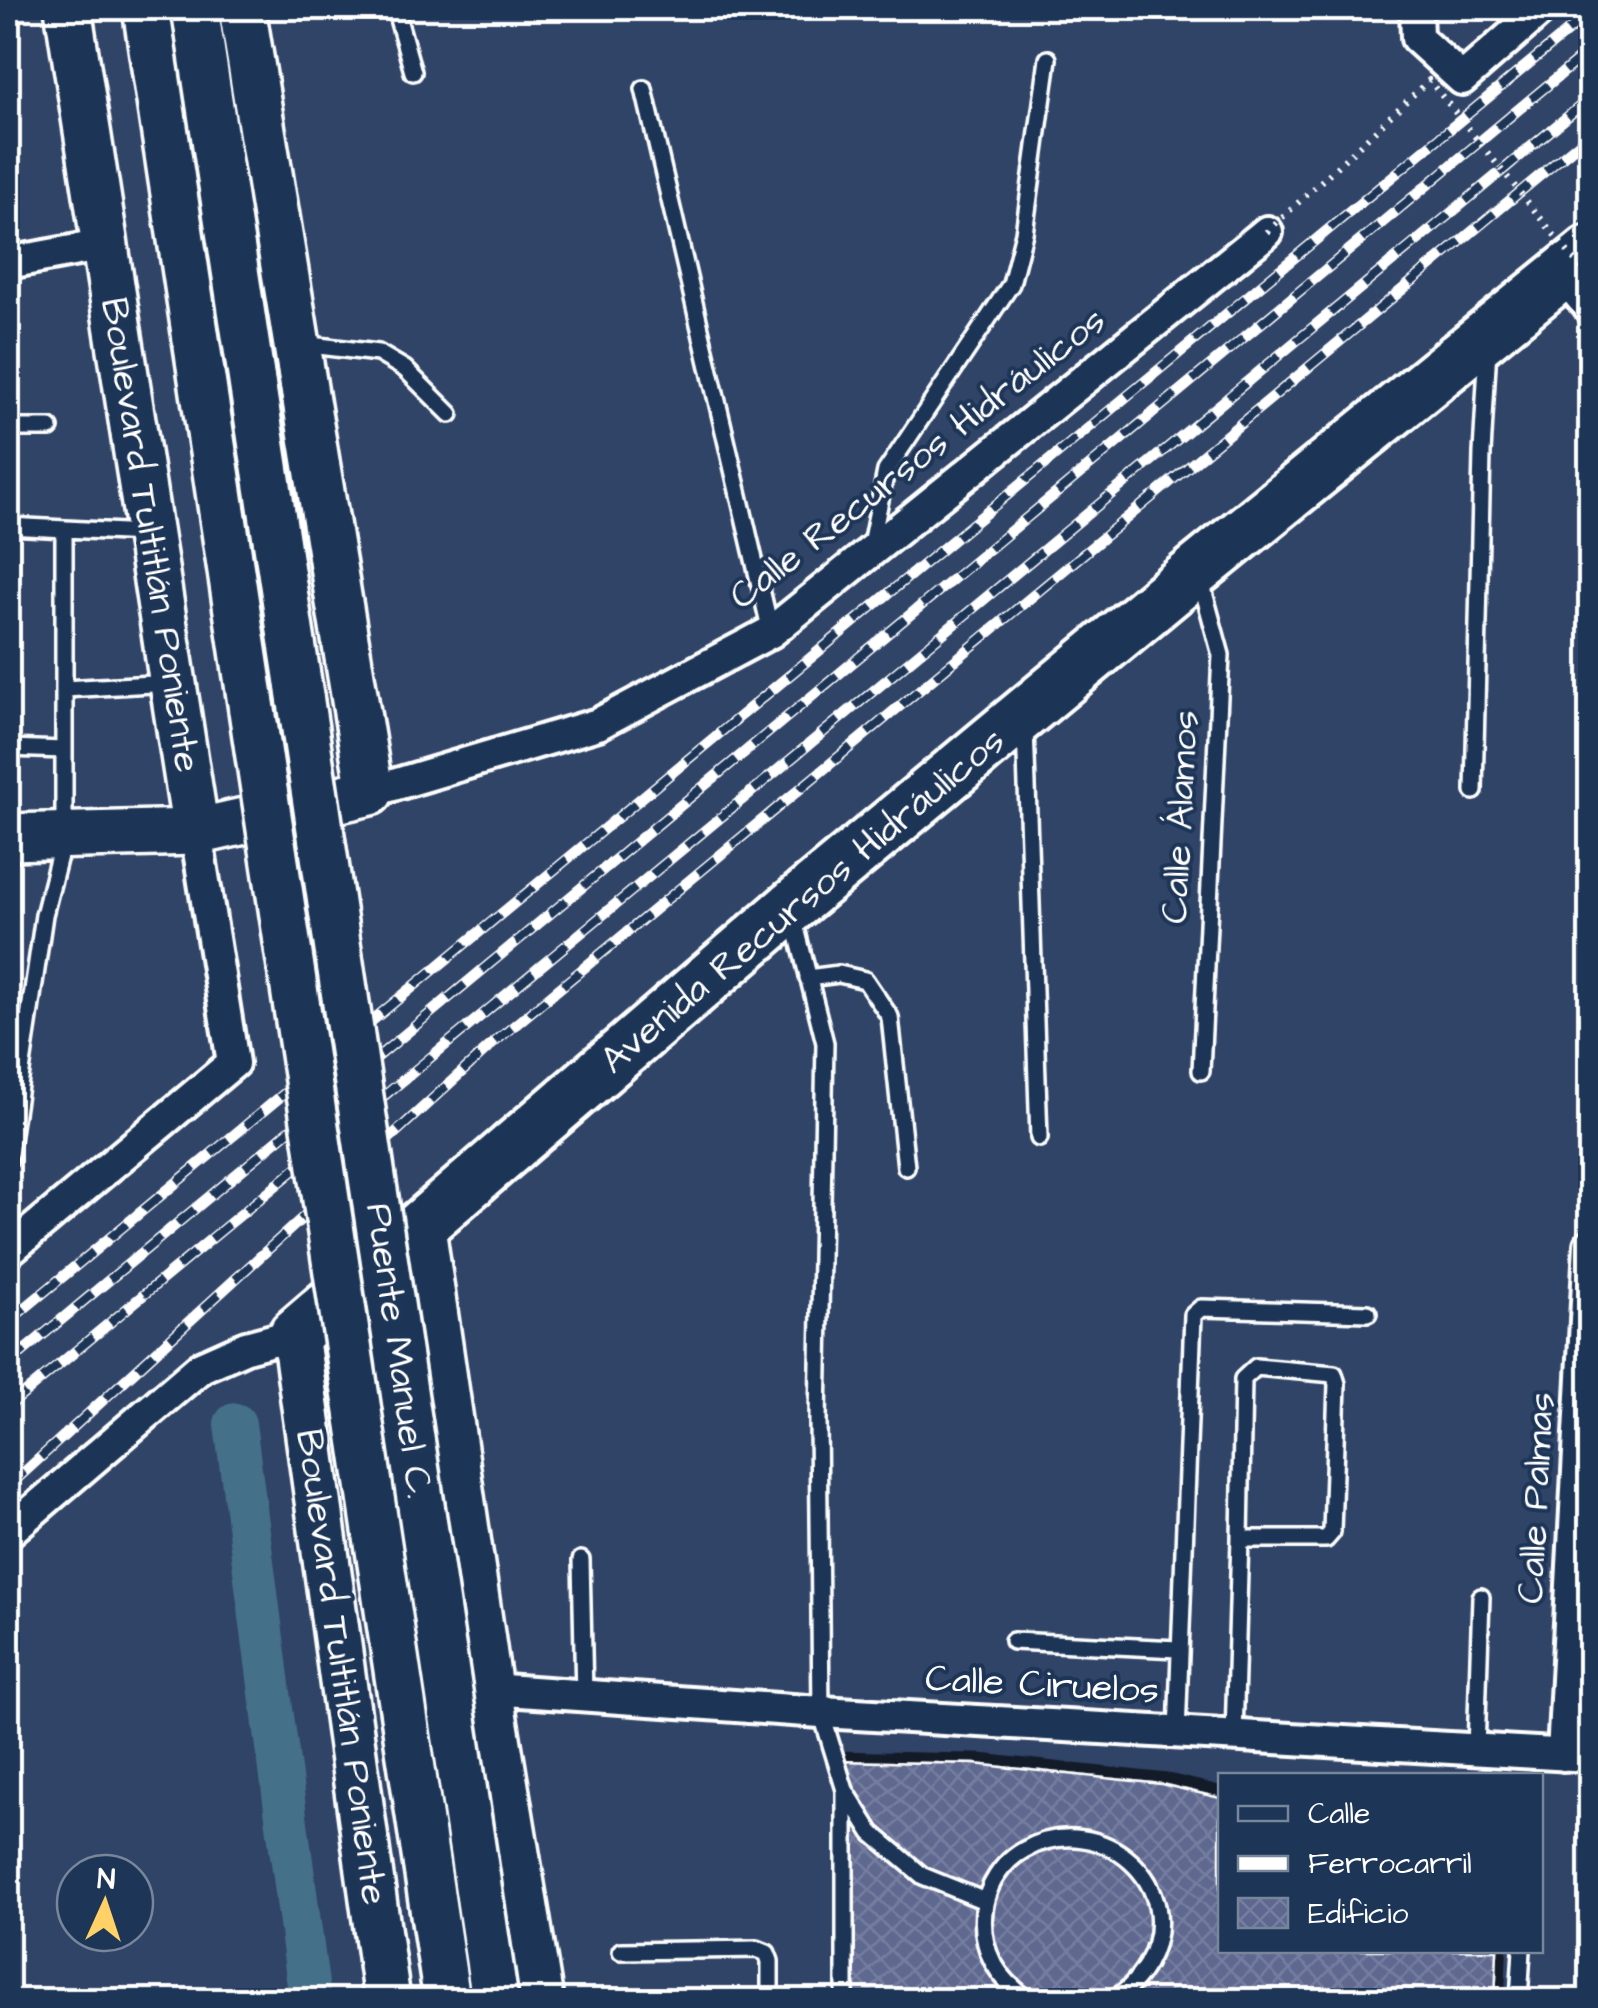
<svg xmlns="http://www.w3.org/2000/svg" width="1598" height="2008" font-family="'Architects Daughter',sans-serif">
<defs>
<pattern id="building-cross-hatch" width="8" height="8" patternUnits="userSpaceOnUse" patternTransform="scale(2.5)"><rect width="8" height="8" fill="#5e678f"/><path d="M0 0l8 8M0 8l8-8" fill="none" stroke="#767ea0"/></pattern>
<filter id="shadow"><feDropShadow dx="9" dy="-9" stdDeviation="0" flood-color="#0009"/></filter>
</defs>
<rect width="100%" height="100%" fill="#304468"/>
<filter id="ink" filterUnits="userSpaceOnUse"><feTurbulence type="fractalNoise" baseFrequency=".01" numOctaves="2"/><feDisplacementMap in="SourceGraphic" scale="20" xChannelSelector="R" yChannelSelector="G"/><feConvolveMatrix kernelMatrix="1 2 1 2 8 2 1 2 1" color-interpolation-filters="sRGB"/></filter>
<g filter="url(#ink)">
<g fill="none" stroke-linecap="round" stroke-linejoin="round">
<path stroke="#446f8a" stroke-width="42" d="M235,1424L310,2000"/>
</g>
<path fill="url(#building-cross-hatch)" stroke="#fff" stroke-width="2.5" filter="url(#shadow)" d="M836,1761L974,1764L1161,1784L1220,1798V1950H1497L1495,2000H842L845,1893Z"/>
<g fill="none" stroke-linecap="round" stroke-linejoin="round">
<defs>
<path id="lane" d="M395,8L413,72
M644,89L771,632
M302,344L378,353L405,369L450,414
M8,428H50
M8,526L143,533
M870,549L886,471L1011,284L1024,233L1048,59
M1200,578L1221,655L1201,1071
M64,689L170,683
M1025,727L1039,1138
M8,748L64,750
M1474,791L1482,453L1488,347
M793,916L825,1043L818,1420L821,1712L845,1790L872,1833L923,1876L985,1901
M808,978L839,974L865,980L890,1017L906,1167
M8,1161L44,915L64,836V529
M1256,1367L1334,1374L1337,1384L1332,1532L1326,1539H1240L1243,1379Z
M581,1560L584,1696
M1013,1641L1178,1649
M1177,1733L1193,1315L1201,1308L1368,1313
M1234,1736L1240,1539
M1476,1750L1481,1597
M845,1790V2000
M621,1951L757,1949L767,1953L770,1961V2000
M1029,2000C997,1978 980,1951 984,1911C986,1887 1002,1862 1024,1850C1101,1807 1191,1886 1147,1964C1138,1979 1126,1994 1110,2000
M1519,2000L1522,1950"/>
<path id="street" d="M1416,8L1417,38L1462,79L1543,8
M8,263L104,245
M1562,274L1590,308
M370,792L598,724L771,632L1267,232
M8,1251L233,1063L196,832
M8,1532L201,1367L246,1347L295,1334
M489,1689L821,1712L1590,1756
M1563,1755L1590,1245"/>
<path id="secondary" d="M68,8L196,832
M146,8L252,710
M195,8L301,702
M8,837L196,832L370,792L242,8
M422,1228L489,1689L540,2000
M295,1334L387,2000"/>
<path id="primary" d="M295,1334L791,907L1197,570L1590,251"/>
</defs>
<use href="#lane" stroke="#fff" stroke-width="22"/>
<use href="#street" stroke="#fff" stroke-width="38"/>
<use href="#secondary" stroke="#fff" stroke-width="52"/>
<use href="#primary" stroke="#fff" stroke-width="58"/>
<use href="#lane" stroke="#1d3557" stroke-width="15"/>
<use href="#street" stroke="#1d3557" stroke-width="30"/>
<use href="#secondary" stroke="#1d3557" stroke-width="45"/>
<use href="#primary" stroke="#1d3557" stroke-width="50"/>
<defs>
<path id="rail" d="M8,1322L1590,13
M8,1364L1590,50
M8,1407L1590,98
M8,1487L497,1040L1590,134"/>
</defs>
<use href="#rail" stroke="#fff" stroke-width="11"/>
<use href="#rail" stroke="#1d3557" stroke-width="8" stroke-dasharray="22" stroke-linecap="butt"/>
<defs>
<path id="secondary-bridge" d="M301,702L495,2000
M252,710L447,2000"/>
</defs>
<use href="#secondary-bridge" stroke="#fff" stroke-width="52" stroke-linecap="butt"/>
<path stroke="#fff" stroke-width="6" stroke-dasharray="2.5 8" stroke-linecap="butt" d="M1267,232L1429,80L1590,279"/>
<use href="#secondary-bridge" stroke="#1d3557" stroke-width="45"/>
</g>
</g>
<g text-anchor="middle" dominant-baseline="central" stroke-width="8" stroke-linejoin="round" paint-order="stroke">
<g font-size="38" fill="#fff" stroke="#1d3557">
<text transform="translate(918 459) rotate(-38)">Calle Recursos Hidráulicos</text>
<text transform="translate(150 535) rotate(81)">Boulevard Tultitlán Poniente</text>
<text transform="translate(1181 817) rotate(-87)">Calle Álamos</text>
<text transform="translate(803 901) rotate(-40)">Avenida Recursos Hidráulicos</text>
<text transform="translate(398 1351) rotate(82)">Puente Manuel C.</text>
<text transform="translate(1537 1498) rotate(-87)">Calle Palmas</text>
<text transform="translate(341 1667) rotate(82)">Boulevard Tultitlán Poniente</text>
<text transform="translate(1042 1685) rotate(3)">Calle Ciruelos</text>
</g>
</g>
<rect width="1598" height="2008" fill="none" stroke="#1d3557" stroke-width="40"/>
<rect x="20" y="20" width="1558" height="1968" fill="none" stroke="#fff" stroke-width="4" filter="url(#ink)"/>
<rect x="1218" y="1773" width="325" height="180" fill="#1d3557" stroke="#77869a" stroke-width="2.5"/>
<rect x="1238" y="1806" width="50" height="15" fill="#1d3557" stroke="#77869a" stroke-width="2.5"/>
<text x="1308" y="1823" font-size="30" fill="#ffffff">Calle</text>
<rect x="1238" y="1856" width="50" height="15" fill="#ffffff" stroke="#77869a" stroke-width="2.5"/>
<text x="1308" y="1873" font-size="30" fill="#ffffff">Ferrocarril</text>
<rect x="1238" y="1898" width="50" height="30" fill="url(#building-cross-hatch)" stroke="#77869a" stroke-width="2.5"/>
<text x="1308" y="1923" font-size="30" fill="#ffffff">Edificio</text>
<g transform="translate(105 1903) rotate(3)"><circle r="48" fill="#1d3557" stroke="#77869a" stroke-width="2.5"/>
<path d="M0-8L18 38L0 25L-18 38Z" fill="#ffd166"/>
<text y="-15" font-size="28" font-weight="bold" text-anchor="middle" fill="#ffffff">N</text>
</g>
</svg>
